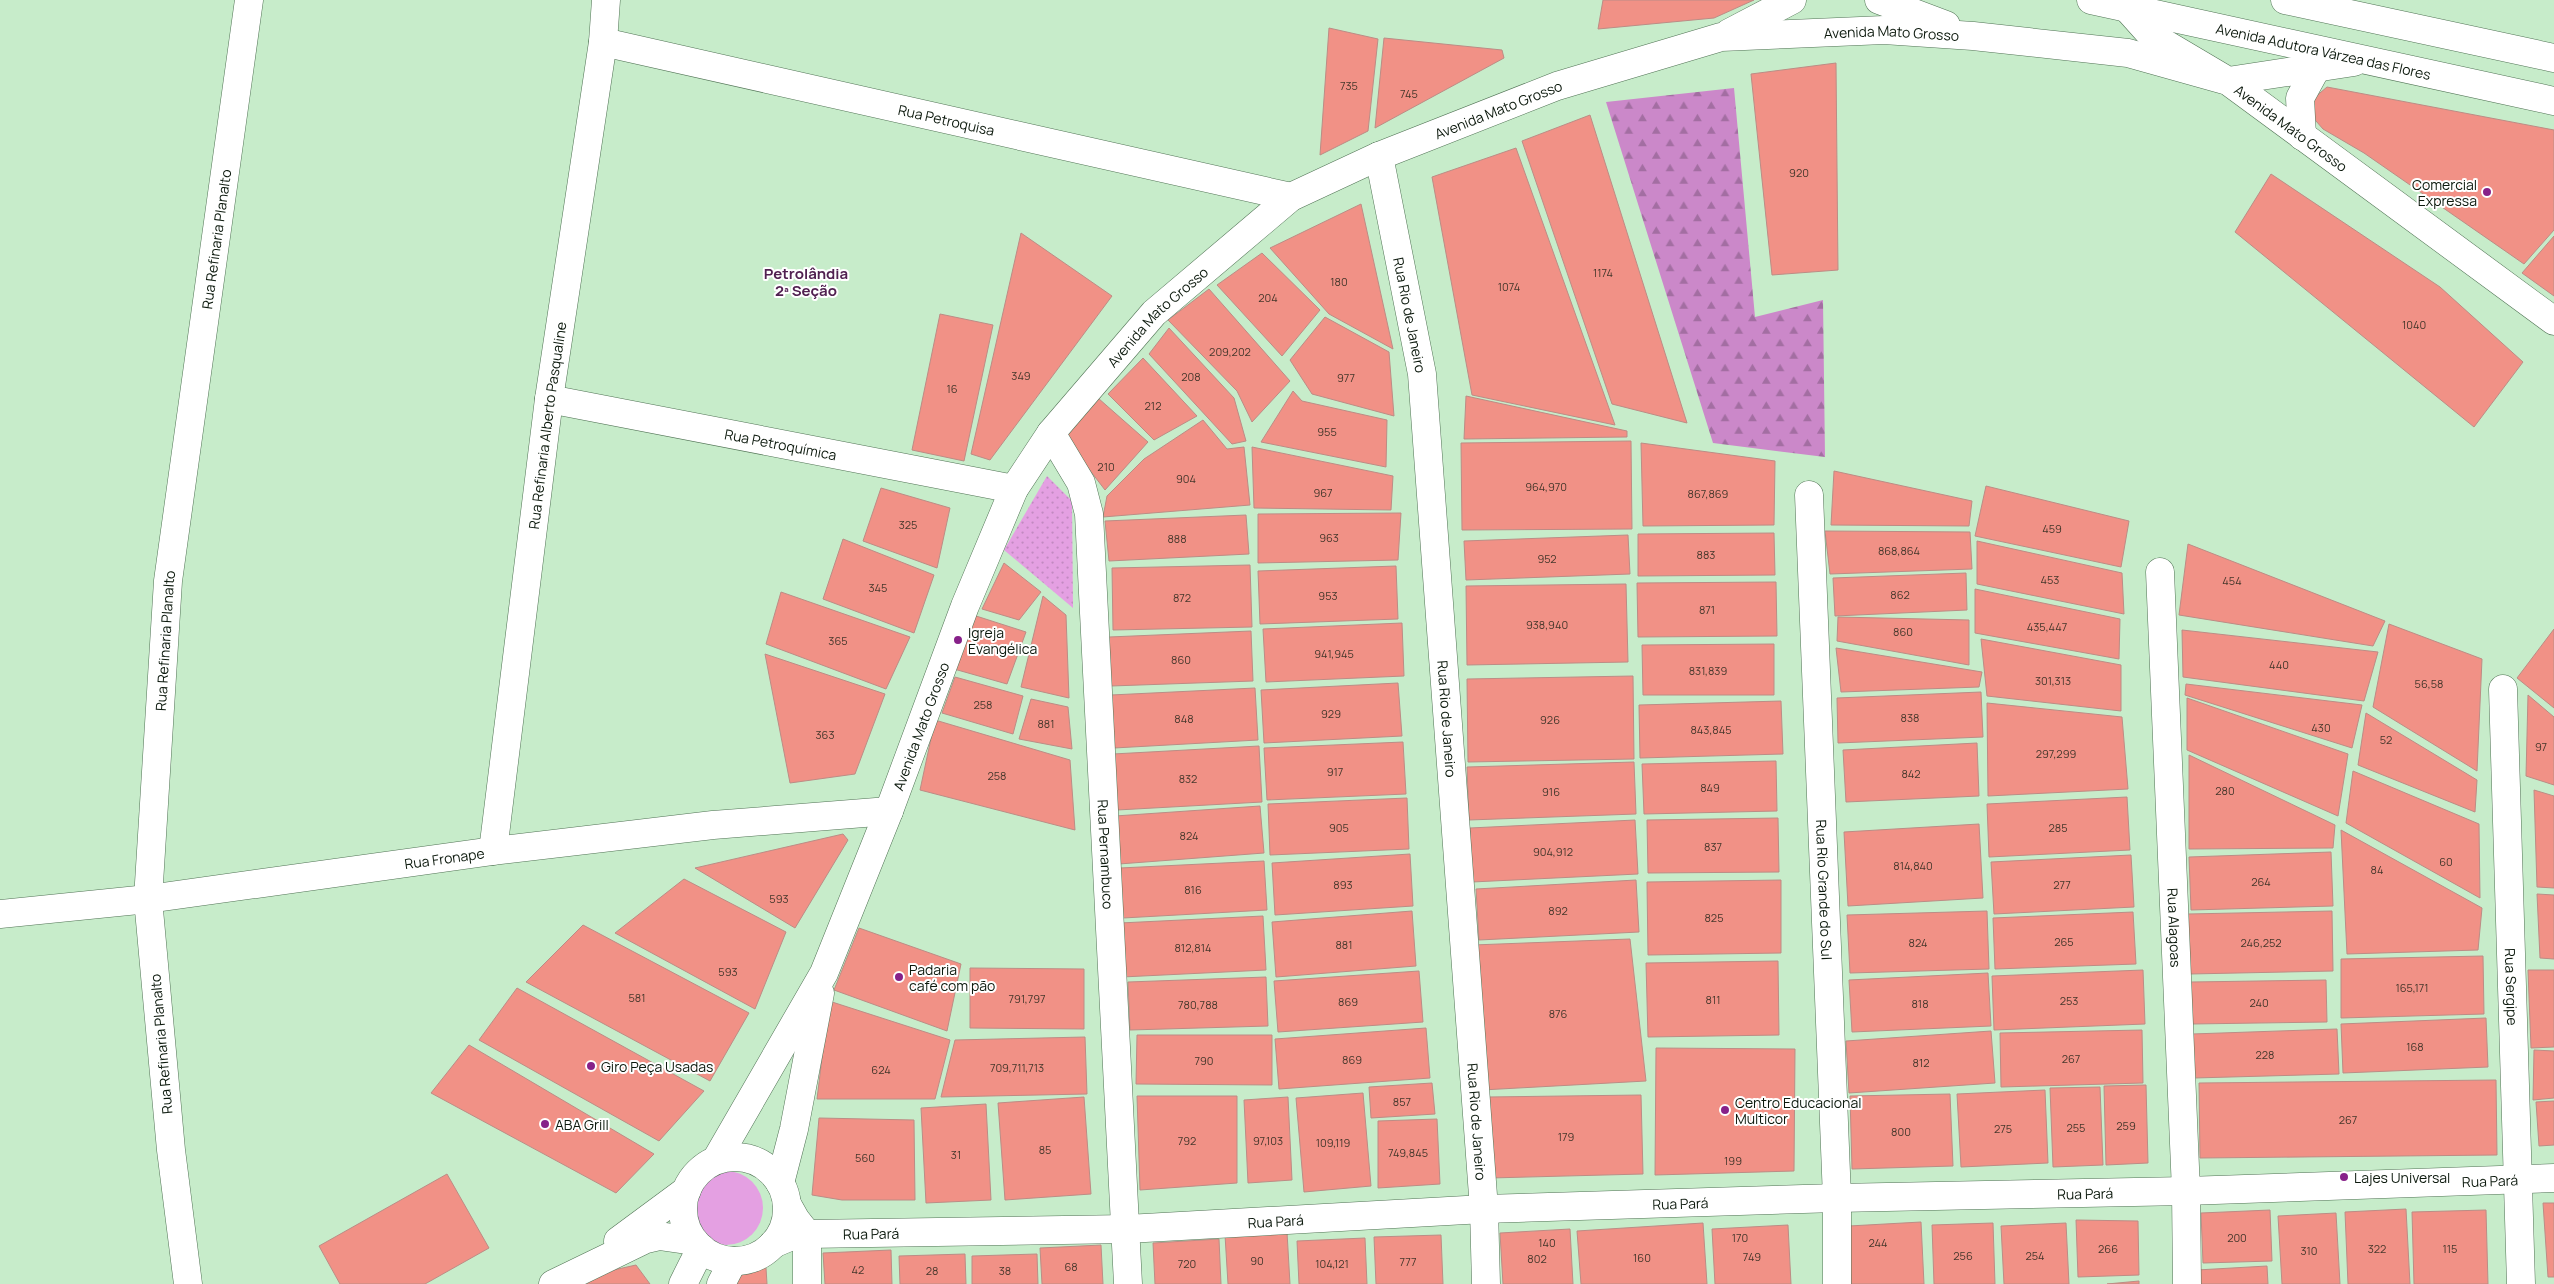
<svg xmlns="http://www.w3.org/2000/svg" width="2554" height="1284" font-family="Manrope,sans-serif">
<defs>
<pattern id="forest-firs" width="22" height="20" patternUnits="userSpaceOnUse" patternTransform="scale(1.25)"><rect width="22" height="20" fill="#cb88c9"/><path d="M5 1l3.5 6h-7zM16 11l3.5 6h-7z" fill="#a36ea2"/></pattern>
<pattern id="park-dots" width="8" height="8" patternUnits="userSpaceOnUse" patternTransform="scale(1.25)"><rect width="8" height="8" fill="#e4a0e2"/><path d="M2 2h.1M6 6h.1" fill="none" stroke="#c289c1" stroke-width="1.8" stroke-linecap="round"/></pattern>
</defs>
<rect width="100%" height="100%" fill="#c7ecca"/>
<path fill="#e4a0e2" d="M689 1208a37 37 0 1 1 74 0a37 37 0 1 1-74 0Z"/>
<path fill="url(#forest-firs)" d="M1734,88L1755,317L1823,300L1825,457L1713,443L1606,102Z"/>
<path fill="url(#park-dots)" d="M1047,476L1072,501L1073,608L1004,550Z"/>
<path fill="#f19186" stroke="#bc8c85" d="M1603,0H1754L1714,18L1598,29Z
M1329,28L1378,39L1368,131L1320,155Z
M1384,38L1502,50L1504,58L1375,128Z
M1836,63L1838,270L1772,275L1751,74Z
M2327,87L2554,130V230L2524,264L2364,153L2323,129L2309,113L2314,98Z
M1590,115L1687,423L1612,404L1522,141Z
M1516,148L1615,425L1472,395L1432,177Z
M2271,174L2440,287L2523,362L2474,427L2235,232Z
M1361,204L1393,349L1329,314L1270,248Z
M1021,233L1112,296L990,460L971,454Z
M2554,236V296L2522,273Z
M1262,253L1320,310L1282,356L1217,285Z
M1209,289L1290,381L1252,422L1237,391L1168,320Z
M940,314L993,325L964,461L912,450Z
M1325,317L1389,352L1394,416L1312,394L1290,360Z
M1169,328L1234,398L1246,441L1232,444L1149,354Z
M1143,358L1197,416L1154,440L1108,394Z
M1293,391L1302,401L1387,420L1386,467L1261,442Z
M1466,396L1627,431V437L1464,439Z
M1098,398L1148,442L1105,490L1063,435Z
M1203,420L1227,449L1244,447L1250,505L1103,517L1107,496L1144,459Z
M1631,441L1632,529L1462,530L1461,443Z
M1641,443L1775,461L1774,525L1643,526Z
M1252,447L1393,476L1391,510L1254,508Z
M1834,471L1972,501L1969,526L1831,525Z
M1986,486L2129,521L2121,567L1975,536Z
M881,488L950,508L937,568L863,541Z
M1401,513L1398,560L1258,563V514Z
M1246,515L1249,554L1109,561L1105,521Z
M1825,531L1970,532L1972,569L1830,574Z
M1774,533L1775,575L1638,576V534Z
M1628,535L1630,574L1466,580L1464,541Z
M843,539L934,575L914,633L823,599Z
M1977,541L2122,573L2124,614L1977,584Z
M2188,544L2385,621L2373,646L2179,615Z
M1004,563L1041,592L1019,620L982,609Z
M1250,565L1252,627L1113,630L1112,568Z
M1396,566L1398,619L1260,624L1258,571Z
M1966,573L1967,610L1835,616L1833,578Z
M1776,582L1777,636L1638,637L1637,583Z
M1626,584L1628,662L1467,665L1466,586Z
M1975,589L2120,619L2119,659L1975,633Z
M781,592L910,637L886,689L766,644Z
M1043,596L1066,615L1069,698L1021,687Z
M973,615L1026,632L1007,684L954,669Z
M1838,617L1969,620V665L1837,641Z
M1402,623L1404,676L1266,682L1263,629Z
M2389,624L2482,659L2477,771L2373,707Z
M2554,629V708L2517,678Z
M2182,630L2378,652L2364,701L2183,677Z
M1251,631L1253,681L1111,686L1109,637Z
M1981,639L2121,665V711L1987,696Z
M1774,644V695H1643L1642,645Z
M1836,648L1982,672L1979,687L1841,692Z
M765,654L885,694L855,774L790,783Z
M1633,676L1634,759L1468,762L1467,679Z
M955,677L1023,696L1013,734L942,713Z
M1398,683L1402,736L1264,743L1261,690Z
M2186,684L2362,705L2352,748L2185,695Z
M1255,688L1258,740L1114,748L1111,695Z
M1981,692L1983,737L1838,743L1837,698Z
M2528,695L2554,717V785L2526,776Z
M2187,698L2348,754L2338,816L2187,750Z
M1031,699L1068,707L1072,749L1019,739Z
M1781,701L1783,754L1640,758L1639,705Z
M1987,703L2122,717L2128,789L1988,796Z
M2366,713L2477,780L2475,812L2358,765Z
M935,720L1070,760L1075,830L920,790Z
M1403,742L1406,794L1267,800L1264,748Z
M1977,743L1979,796L1846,802L1843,750Z
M1259,746L1262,802L1117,810L1113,754Z
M2189,755L2335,825L2333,848L2189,849Z
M1776,761L1777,811L1644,814L1642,764Z
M1634,762L1636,814L1469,820L1467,767Z
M2353,771L2479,824L2480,898L2346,823Z
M2534,790L2554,796V888L2537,887Z
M2127,797L2130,850L1989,857L1987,804Z
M1407,798L1409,849L1270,855L1268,804Z
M1260,806L1264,853L1119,864L1115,816Z
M1778,818L1779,872L1648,873L1647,820Z
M1635,820L1638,874L1472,882L1470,828Z
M1979,824L1983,898L1848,906L1844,832Z
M2341,830L2482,908L2478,950L2347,954Z
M843,834L848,840L795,928L695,868Z
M2331,852L2333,906L2191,910L2189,857Z
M1410,854L1413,906L1275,915L1272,863Z
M2131,855L2134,907L1994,914L1991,862Z
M1264,861L1267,910L1123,918L1120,868Z
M684,879L786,932L755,1009L615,933Z
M1636,880L1639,932L1479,940L1476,889Z
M1781,880V953L1648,955L1647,882Z
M2537,894L2554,895V959L2540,958Z
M1412,911L1416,966L1276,977L1272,922Z
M1987,911L1989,969L1850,973L1847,915Z
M2332,911L2333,971L2190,974L2188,914Z
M2133,912L2136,964L1995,969L1993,918Z
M1263,916L1266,970L1122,977L1120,923Z
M583,925L749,1013L710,1081L526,982Z
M859,928L961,964L947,1031L834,990Z
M1630,939L1646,1081L1482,1090L1473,945Z
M2483,956L2484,1014L2341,1018V959Z
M1778,961L1779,1035L1648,1037L1646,963Z
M970,968L1084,969V1029L970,1028Z
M2143,970L2145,1024L1994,1030L1992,976Z
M2528,970H2554V1047L2531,1048Z
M1419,971L1423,1022L1278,1032L1274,981Z
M1988,973L1991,1026L1852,1032L1849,980Z
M1266,977L1268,1026L1130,1030L1128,982Z
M2326,980L2327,1022L2192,1024L2191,982Z
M517,988L704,1091L659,1141L479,1040Z
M829,1001L950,1040L935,1099H817Z
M2486,1018L2488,1067L2343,1073L2341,1024Z
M1426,1028L1430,1078L1279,1089L1275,1039Z
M2337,1029L2339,1074L2194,1078L2192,1034Z
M2142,1030L2143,1083L2001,1087L2000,1033Z
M1991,1031L1995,1083L1849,1093L1846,1041Z
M1137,1035H1272V1085L1136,1084Z
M1085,1037L1087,1094L941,1097L955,1040Z
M469,1045L654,1154L616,1193L431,1093Z
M1656,1048L1795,1049L1794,1171L1655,1175Z
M2534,1050L2554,1051V1098L2533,1100Z
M2496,1080L2497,1155L2200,1158L2199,1083Z
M1432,1083L1435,1114L1371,1118L1369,1087Z
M2146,1085L2148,1163L2106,1165L2104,1086Z
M2100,1087L2103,1165L2053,1167L2050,1088Z
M2045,1090L2048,1163L1961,1167L1957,1094Z
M1363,1093L1371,1186L1304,1192L1296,1098Z
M1950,1094L1953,1166L1852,1169L1850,1096Z
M1641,1095L1643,1174L1490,1178L1488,1097Z
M1137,1096H1237V1183L1140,1190Z
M1084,1097L1091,1194L1005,1200L998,1103Z
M1288,1097L1292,1180L1248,1183L1244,1100Z
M2554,1101V1145L2539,1146L2536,1102Z
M986,1104L991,1200L926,1203L921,1108Z
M819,1118L914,1120L915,1200H842L812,1195Z
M1437,1119L1440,1184L1378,1188V1121Z
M447,1174L489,1248L425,1284H340L319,1246Z
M2543,1203H2554V1277H2548Z
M2406,1209L2410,1284H2348L2345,1212Z
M2270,1210L2272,1261L2203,1263L2201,1213Z
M2486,1210L2488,1284H2414L2412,1212Z
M2336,1213L2340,1284H2282L2278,1216Z
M2076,1220L2138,1221L2139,1275L2078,1277Z
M1921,1222L1924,1284H1851L1849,1226Z
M1703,1223L1707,1284H1581L1577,1231Z
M1993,1223L1995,1284H1934L1932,1225Z
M2066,1223L2069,1284H2004L2001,1226Z
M1788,1225L1791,1284H1715L1712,1229Z
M1570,1229L1573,1284H1503L1500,1233Z
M1287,1232L1290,1284H1228L1225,1235Z
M1441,1235L1443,1284H1376L1374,1237Z
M1365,1238L1367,1284H1299L1297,1241Z
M1219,1239L1221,1284H1155L1153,1243Z
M1101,1245L1103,1284H1042L1040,1248Z
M891,1250L892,1284H825L823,1253Z
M965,1254L966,1284H900L899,1256Z
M1037,1254L1038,1284H972V1256Z
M758,1262L766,1268L767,1284H727L735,1267Z
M636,1265L650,1284H584L609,1271Z
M2267,1266L2268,1284H2199L2197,1270Z
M2139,1281V1284H2107Z"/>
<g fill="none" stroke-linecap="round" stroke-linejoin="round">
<defs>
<g id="minor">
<path id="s1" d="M603,42L1291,197"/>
<path id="s2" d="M1379,156L1422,374L1484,1209L1486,1284"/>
<path id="s3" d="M549,399L1014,489"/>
<path id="s4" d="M1051,433L1081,483L1089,514L1128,1284"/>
<path id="s5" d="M1809,495L1837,1198V1284"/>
<path id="s6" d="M2160,572L2186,1191L2187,1284"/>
<path id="s7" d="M2503,689L2521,1284"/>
<path id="s8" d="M493,851L549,399L603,42L606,0"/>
<path id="s9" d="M0,914L148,899L493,851L713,825L889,811"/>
<path d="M787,1204L796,1220L807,1234"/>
<path d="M807,1234V1284"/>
<path d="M773,1244L792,1236L807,1234"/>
<path id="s10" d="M188,1284L171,1150L148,899L168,581L249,0"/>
</g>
<g id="tertiary">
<path id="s11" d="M807,1234L1127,1229L1484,1209L1837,1198L2186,1191L2554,1178"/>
<path d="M618,1241L687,1190"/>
<path d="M553,1284L646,1239L659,1236L694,1241"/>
</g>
<g id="secondary">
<path d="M1879,0L1946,25"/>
<path id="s12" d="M2091,0L2554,101"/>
<path d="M2126,7L2152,36L2228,81L2354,62"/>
<path d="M1729,33L1792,0"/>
<path d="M2302,136L2300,98L2317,67"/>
<circle cx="735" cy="1209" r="52"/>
<path id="s13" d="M716,1160L824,973L889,811L965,606L1014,489L1051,433L1154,313L1291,197L1379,156L1557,86L1721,37L1884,30L1973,36L2128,53L2228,81L2554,321"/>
<path d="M780,1183L794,1129L820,993"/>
<path d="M683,1284L701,1248"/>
<path d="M721,1284L733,1261"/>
</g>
<path id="trunk" d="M2285,0L2554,58"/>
</defs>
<use href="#minor" stroke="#517355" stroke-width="29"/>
<use href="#tertiary" stroke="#517355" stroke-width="29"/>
<use href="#secondary" stroke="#517355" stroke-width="29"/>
<use href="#trunk" stroke="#517355" stroke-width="29"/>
<use href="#minor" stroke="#fff" stroke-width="28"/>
<use href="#tertiary" stroke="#fff" stroke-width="28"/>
<use href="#secondary" stroke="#fff" stroke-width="28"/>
<use href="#trunk" stroke="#fff" stroke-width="28"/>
</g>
<g fill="#872189" stroke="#fff" stroke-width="2">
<circle cx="2487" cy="192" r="5"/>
<circle cx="958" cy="640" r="5"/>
<circle cx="899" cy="977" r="5"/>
<circle cx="591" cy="1066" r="5"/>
<circle cx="1725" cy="1110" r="5"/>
<circle cx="545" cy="1124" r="5"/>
<circle cx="2344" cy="1177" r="5"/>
</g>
<g text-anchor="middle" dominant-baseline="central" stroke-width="4" stroke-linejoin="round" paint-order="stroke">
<g font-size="11" fill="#45372b">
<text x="1349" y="85">735</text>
<text x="1409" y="93">745</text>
<text x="1799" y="172">920</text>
<text x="1603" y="272">1174</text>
<text x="1339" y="281">180</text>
<text x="1509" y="286">1074</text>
<text x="1268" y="297">204</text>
<text x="2414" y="324">1040</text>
<text x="1230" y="351">209,202</text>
<text x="1021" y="375">349</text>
<text x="1191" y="376">208</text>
<text x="1346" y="377">977</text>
<text x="952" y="388">16</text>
<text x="1153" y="405">212</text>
<text x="1327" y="431">955</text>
<text x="1106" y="466">210</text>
<text x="1186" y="478">904</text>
<text x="1546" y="486">964,970</text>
<text x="1323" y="492">967</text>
<text x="1708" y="493">867,869</text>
<text x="908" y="524">325</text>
<text x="2052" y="528">459</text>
<text x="1329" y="537">963</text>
<text x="1177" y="538">888</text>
<text x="1899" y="550">868,864</text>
<text x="1706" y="554">883</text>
<text x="1547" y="558">952</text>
<text x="2050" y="579">453</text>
<text x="2232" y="580">454</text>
<text x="878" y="587">345</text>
<text x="1900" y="594">862</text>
<text x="1328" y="595">953</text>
<text x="1182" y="597">872</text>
<text x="1707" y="609">871</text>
<text x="1547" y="624">938,940</text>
<text x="2047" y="626">435,447</text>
<text x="1903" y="631">860</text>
<text x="838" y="640">365</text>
<text x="1334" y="653">941,945</text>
<text x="1181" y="659">860</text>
<text x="2279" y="664">440</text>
<text x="1708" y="670">831,839</text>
<text x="2053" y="680">301,313</text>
<text x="2429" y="683">56,58</text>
<text x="983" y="704">258</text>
<text x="1331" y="713">929</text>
<text x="1910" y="717">838</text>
<text x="1184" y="718">848</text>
<text x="1550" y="719">926</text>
<text x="1046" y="723">881</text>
<text x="2321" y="727">430</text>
<text x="1711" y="729">843,845</text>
<text x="825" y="734">363</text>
<text x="2386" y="739">52</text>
<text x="2541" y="746">97</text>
<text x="2056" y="753">297,299</text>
<text x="1335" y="771">917</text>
<text x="1911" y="773">842</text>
<text x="997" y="775">258</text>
<text x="1188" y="778">832</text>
<text x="1710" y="787">849</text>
<text x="2225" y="790">280</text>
<text x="1551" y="791">916</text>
<text x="1339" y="827">905</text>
<text x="2058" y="827">285</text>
<text x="1189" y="835">824</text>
<text x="1713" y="846">837</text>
<text x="1553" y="851">904,912</text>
<text x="2446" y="861">60</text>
<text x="1913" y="865">814,840</text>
<text x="2377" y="869">84</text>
<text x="2261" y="881">264</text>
<text x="1343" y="884">893</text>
<text x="2062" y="884">277</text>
<text x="1193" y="889">816</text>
<text x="779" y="898">593</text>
<text x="1558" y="910">892</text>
<text x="1714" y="917">825</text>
<text x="2064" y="941">265</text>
<text x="1918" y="942">824</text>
<text x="2261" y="942">246,252</text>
<text x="1344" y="944">881</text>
<text x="1193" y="947">812,814</text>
<text x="728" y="971">593</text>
<text x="2412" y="987">165,171</text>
<text x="637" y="997">581</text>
<text x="1027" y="998">791,797</text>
<text x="1713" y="999">811</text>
<text x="2069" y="1000">253</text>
<text x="1348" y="1001">869</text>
<text x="2259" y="1002">240</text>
<text x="1920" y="1003">818</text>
<text x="1198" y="1004">780,788</text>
<text x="1558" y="1013">876</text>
<text x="2415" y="1046">168</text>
<text x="2265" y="1054">228</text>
<text x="2071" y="1058">267</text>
<text x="1352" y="1059">869</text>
<text x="1204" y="1060">790</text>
<text x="1921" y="1062">812</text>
<text x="1017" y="1067">709,711,713</text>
<text x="881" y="1069">624</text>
<text x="1402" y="1101">857</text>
<text x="2348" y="1119">267</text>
<text x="2126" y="1125">259</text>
<text x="2076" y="1127">255</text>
<text x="2003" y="1128">275</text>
<text x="1901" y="1131">800</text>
<text x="1566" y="1136">179</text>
<text x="1187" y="1140">792</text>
<text x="1268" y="1140">97,103</text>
<text x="1333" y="1142">109,119</text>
<text x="1045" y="1149">85</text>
<text x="1408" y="1152">749,845</text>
<text x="956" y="1154">31</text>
<text x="865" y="1157">560</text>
<text x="1733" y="1160">199</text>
<text x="1740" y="1237">170</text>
<text x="2237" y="1237">200</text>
<text x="1547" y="1242">140</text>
<text x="1878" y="1242">244</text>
<text x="2108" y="1248">266</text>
<text x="2377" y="1248">322</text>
<text x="2450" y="1248">115</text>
<text x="2309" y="1250">310</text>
<text x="1963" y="1255">256</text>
<text x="2035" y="1255">254</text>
<text x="1752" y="1256">749</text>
<text x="1642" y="1257">160</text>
<text x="1537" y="1258">802</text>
<text x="1257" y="1260">90</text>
<text x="1408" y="1261">777</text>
<text x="1187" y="1263">720</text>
<text x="1332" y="1263">104,121</text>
<text x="1071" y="1266">68</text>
<text x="858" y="1269">42</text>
<text x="932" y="1270">28</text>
<text x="1005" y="1270">38</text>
</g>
<g font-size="14" fill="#0c190d" stroke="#fff">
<text stroke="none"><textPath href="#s13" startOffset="1771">Avenida Mato Grosso</textPath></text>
<text stroke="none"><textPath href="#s12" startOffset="238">Avenida Adutora Várzea das Flores</textPath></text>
<text stroke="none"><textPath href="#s13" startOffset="1366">Avenida Mato Grosso</textPath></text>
<text stroke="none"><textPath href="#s1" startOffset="352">Rua Petroquisa</textPath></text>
<text stroke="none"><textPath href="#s13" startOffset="2191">Avenida Mato Grosso</textPath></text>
<text stroke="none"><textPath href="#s10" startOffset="1051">Rua Refinaria Planalto</textPath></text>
<text stroke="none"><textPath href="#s2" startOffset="162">Rua Rio de Janeiro</textPath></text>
<text stroke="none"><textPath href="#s13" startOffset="961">Avenida Mato Grosso</textPath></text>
<text stroke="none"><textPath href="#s8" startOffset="429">Rua Refinaria Alberto Pasqualine</textPath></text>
<text stroke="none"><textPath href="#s3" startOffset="236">Rua Petroquímica</textPath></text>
<text stroke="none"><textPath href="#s10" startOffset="646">Rua Refinaria Planalto</textPath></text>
<text stroke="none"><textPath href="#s2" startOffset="568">Rua Rio de Janeiro</textPath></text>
<text stroke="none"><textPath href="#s13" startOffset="481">Avenida Mato Grosso</textPath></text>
<text stroke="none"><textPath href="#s4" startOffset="431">Rua Pernambuco</textPath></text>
<text stroke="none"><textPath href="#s9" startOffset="448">Rua Fronape</textPath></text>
<text stroke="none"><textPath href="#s5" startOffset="395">Rua Rio Grande do Sul</textPath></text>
<text stroke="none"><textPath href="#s6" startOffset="356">Rua Alagoas</textPath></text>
<text stroke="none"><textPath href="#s7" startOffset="298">Rua Sergipe</textPath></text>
<text transform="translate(161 1044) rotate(-95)">Rua Refinaria Planalto</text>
<text stroke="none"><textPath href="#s2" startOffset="972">Rua Rio de Janeiro</textPath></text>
<text stroke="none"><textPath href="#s11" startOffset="1684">Rua Pará</textPath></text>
<text stroke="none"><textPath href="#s11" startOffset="1279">Rua Pará</textPath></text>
<text stroke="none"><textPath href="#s11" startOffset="874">Rua Pará</textPath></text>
<text stroke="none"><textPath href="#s11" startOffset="469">Rua Pará</textPath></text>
<text stroke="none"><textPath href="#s11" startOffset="64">Rua Pará</textPath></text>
</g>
<g font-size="14" fill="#0c190d" stroke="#fff" text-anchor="start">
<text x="2477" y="184" text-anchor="end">Comercial<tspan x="2477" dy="16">Expressa</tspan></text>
<text x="968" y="632">Igreja<tspan x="968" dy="16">Evangélica</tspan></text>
<text x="909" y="969">Padaria<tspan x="909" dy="16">café com pão</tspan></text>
<text x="601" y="1066">Giro Peça Usadas</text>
<text x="1735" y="1102">Centro Educacional<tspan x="1735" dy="16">Multicor</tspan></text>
<text x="555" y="1124">ABA Grill</text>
<text x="2354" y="1177">Lajes Universal</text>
</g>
<g font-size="15" font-weight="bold" fill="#512151" stroke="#fff">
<text x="806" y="273">Petrolândia<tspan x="806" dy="17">2ª Seção</tspan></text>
</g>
</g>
</svg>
